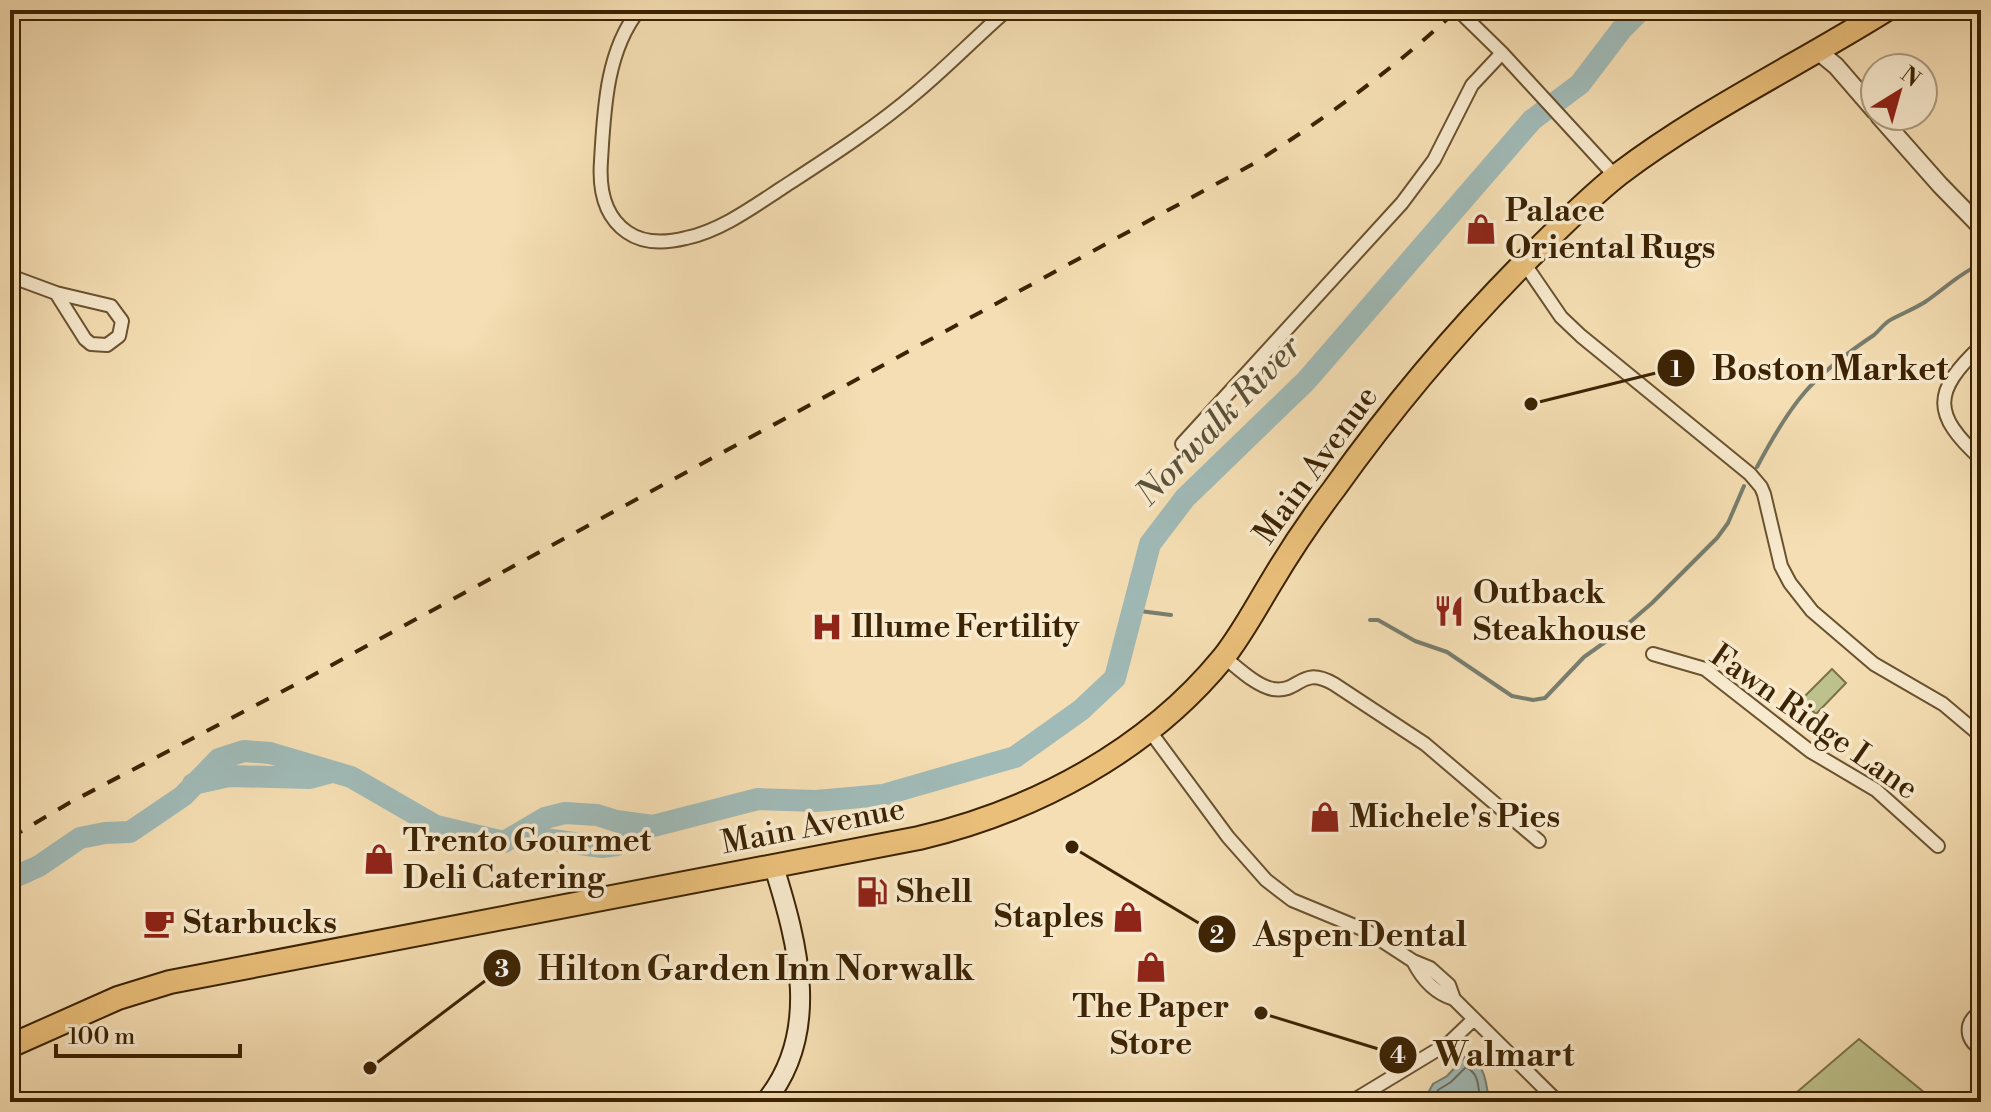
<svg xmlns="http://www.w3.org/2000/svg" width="1991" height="1112" font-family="'Libre Bodoni',serif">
<rect width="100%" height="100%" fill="#f5deb3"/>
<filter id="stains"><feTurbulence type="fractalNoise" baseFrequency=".0025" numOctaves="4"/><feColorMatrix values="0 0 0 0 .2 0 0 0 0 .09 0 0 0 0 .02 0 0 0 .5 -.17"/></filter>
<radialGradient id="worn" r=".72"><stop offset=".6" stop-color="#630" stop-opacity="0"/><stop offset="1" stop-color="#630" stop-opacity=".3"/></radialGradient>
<path fill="#bdc18b" stroke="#7c7247" stroke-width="2" d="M1832,669L1846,683L1816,714L1801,700Z
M1859,1039L1936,1102H1829L1797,1092Z"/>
<path fill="#a0bab7" stroke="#787e6f" stroke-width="2" d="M1465,1057C1489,1067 1484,1082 1490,1102H1423L1433,1084L1447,1076Z"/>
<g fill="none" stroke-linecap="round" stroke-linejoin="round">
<path stroke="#6e6e5d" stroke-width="2" d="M1432,1102L1438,1090L1451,1082L1466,1067C1481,1075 1477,1088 1481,1102"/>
<path stroke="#787e6f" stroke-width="4" d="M1757,467C1792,401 1811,377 1874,335C1880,330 1885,322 1892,319C1903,313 1914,309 1925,302C1943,290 1961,272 1981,264
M1132,610L1171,615
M1370,620H1378L1415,641L1447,652L1512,696L1533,700L1545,698L1584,657L1615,635L1652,603L1717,538L1728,523L1744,486"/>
<path stroke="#a0bab7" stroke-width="22" d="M193,784L229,776L310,778L332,772
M516,835L602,847L617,845L645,825
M10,879L39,866L80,838L105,833L130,832L183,796L219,759L244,751L270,753L351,777L436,826L504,842L545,818L565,813L597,815L616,821L653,826L758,799L816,801L883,795L1015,757L1081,710L1115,678L1150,544L1185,498L1306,381L1532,120L1580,84L1621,30L1641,10"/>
<defs>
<path id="minor" d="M639,10C606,51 604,111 601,161C599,188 604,216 627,232C644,244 666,243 686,238C720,231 753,207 782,188C828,158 875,128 917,92C948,66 976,37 1007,10
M1458,10L1502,53L1616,177
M1524,263L1561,317L1581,336L1750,474L1761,487L1764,494L1781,566L1790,583L1812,611L1874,664L1943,704L1981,736
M10,276L56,293L111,306L122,321L119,336L107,345L91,344L85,339L56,293
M1981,346C1932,392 1932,414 1981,459
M1182,444L1402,203L1434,160L1472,85L1502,53
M1653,654L1705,669L1810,751L1876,790L1938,846
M1224,657C1237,667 1256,686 1273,689C1301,693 1300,665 1334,684L1425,744L1539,841
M1149,730L1228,837L1266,880L1292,900L1367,931L1413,961L1430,968L1449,985L1454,999
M1413,961C1422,979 1434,993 1454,999L1558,1102
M1981,1012C1964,1022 1965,1039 1981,1049
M1351,1102L1450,1042L1474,1019"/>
<path id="tertiary" d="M1819,52L1836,66L1875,111
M1879,116L1940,185L1981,227"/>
<path id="secondary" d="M765,1102C822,1033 798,944 774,867"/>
<path id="trunk" d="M10,1046L118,998L170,982L919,838C1034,811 1147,751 1223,658C1242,634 1256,607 1272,581C1291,549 1312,518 1334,489C1391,409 1455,333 1523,264C1552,235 1587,199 1619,174C1702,111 1798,65 1886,10"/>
</defs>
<use href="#minor" stroke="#6a522f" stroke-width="16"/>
<use href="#tertiary" stroke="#6a522f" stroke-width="20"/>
<use href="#secondary" stroke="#3c2303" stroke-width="22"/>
<use href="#trunk" stroke="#3c2303" stroke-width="26"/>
<use href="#minor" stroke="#f8eace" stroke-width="12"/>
<use href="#tertiary" stroke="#f8eace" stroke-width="16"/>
<use href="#secondary" stroke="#f8eace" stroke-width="18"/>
<use href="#trunk" stroke="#eabf7a" stroke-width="22"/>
<path stroke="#3c2303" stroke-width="4" stroke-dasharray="14 14" stroke-linecap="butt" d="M10,838L69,803L306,679L1253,164C1326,118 1394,69 1457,10"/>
</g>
<defs>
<symbol id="shop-bare" viewBox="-9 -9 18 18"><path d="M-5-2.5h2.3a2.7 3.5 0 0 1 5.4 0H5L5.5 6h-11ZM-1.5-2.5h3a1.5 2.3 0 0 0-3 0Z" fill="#8f2418" stroke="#f8eace" stroke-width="2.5" paint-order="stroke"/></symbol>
<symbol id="restaurant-bare" viewBox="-9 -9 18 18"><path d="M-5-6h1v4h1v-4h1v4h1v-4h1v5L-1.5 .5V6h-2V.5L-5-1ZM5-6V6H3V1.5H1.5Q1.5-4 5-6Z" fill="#8f2418" stroke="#f8eace" stroke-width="2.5" paint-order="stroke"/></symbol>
<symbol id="hospital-bare" viewBox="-9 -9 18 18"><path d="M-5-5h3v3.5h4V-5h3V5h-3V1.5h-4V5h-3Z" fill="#8f2418" stroke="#f8eace" stroke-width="2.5" paint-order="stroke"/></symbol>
<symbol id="fuel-bare" viewBox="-9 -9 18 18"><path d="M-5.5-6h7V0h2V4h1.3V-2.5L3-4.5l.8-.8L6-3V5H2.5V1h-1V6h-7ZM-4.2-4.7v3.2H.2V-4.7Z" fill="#8f2418" stroke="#f8eace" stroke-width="2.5" paint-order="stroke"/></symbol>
<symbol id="cafe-bare" viewBox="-9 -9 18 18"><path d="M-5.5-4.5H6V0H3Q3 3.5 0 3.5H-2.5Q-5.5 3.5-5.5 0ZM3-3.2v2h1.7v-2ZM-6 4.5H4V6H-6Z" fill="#8f2418" stroke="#f8eace" stroke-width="2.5" paint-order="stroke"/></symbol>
</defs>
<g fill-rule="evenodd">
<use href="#shop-bare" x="1459" y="207" width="44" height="44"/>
<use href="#restaurant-bare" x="1427" y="589" width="44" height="44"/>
<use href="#hospital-bare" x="805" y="605" width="44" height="44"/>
<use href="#shop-bare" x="1303" y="795" width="44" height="44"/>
<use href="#shop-bare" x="357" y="837" width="44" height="44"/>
<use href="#fuel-bare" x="850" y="870" width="44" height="44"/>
<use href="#shop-bare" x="1106" y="895" width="44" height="44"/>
<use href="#cafe-bare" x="137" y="901" width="44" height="44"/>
<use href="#shop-bare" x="1129" y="945" width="44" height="44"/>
</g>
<g text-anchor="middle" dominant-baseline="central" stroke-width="7" stroke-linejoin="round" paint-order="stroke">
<g font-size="32" font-weight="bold" fill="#3c2303" stroke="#f8eace" text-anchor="start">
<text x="1505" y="211">Palace<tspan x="1505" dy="37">Oriental Rugs</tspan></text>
<text x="1473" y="593">Outback<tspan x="1473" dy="37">Steakhouse</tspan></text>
<text x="851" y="627">Illume Fertility</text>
<text x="1349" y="817">Michele's Pies</text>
<text x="403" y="841">Trento Gourmet<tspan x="403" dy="37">Deli Catering</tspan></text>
<text x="896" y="892">Shell</text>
<text x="1104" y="917" text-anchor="end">Staples</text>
<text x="183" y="923">Starbucks</text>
<text x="1151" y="1007" text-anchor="middle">The Paper<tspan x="1151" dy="37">Store</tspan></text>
</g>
<g font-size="32" fill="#3c2303" stroke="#f8eace">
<text transform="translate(1316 465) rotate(-54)">Main Avenue</text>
<text transform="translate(1814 722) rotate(35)">Fawn Ridge Lane</text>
<text transform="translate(813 826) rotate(-11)">Main Avenue</text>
</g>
<g font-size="34" font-style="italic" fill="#5a5039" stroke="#f8eace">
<text transform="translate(1219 421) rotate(-46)">Norwalk River</text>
</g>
</g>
<path fill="none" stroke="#3c2303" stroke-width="3" d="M1531 404L1676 368M1072 847L1217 934M370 1068L502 968M1261 1013L1398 1055"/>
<g fill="#3c2303" stroke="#f8eace" stroke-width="3">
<circle cx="1531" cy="404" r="8"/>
<circle cx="1072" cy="847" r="8"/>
<circle cx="370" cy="1068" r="8"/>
<circle cx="1261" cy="1013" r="8"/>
<circle cx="1676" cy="368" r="20"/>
<circle cx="1217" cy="934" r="20"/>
<circle cx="502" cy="968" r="20"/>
<circle cx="1398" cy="1055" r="20"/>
</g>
<g font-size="24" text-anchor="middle" font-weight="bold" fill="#fff">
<text x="1676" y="377">1</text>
<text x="1217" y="943">2</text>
<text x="502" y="977">3</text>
<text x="1398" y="1063">4</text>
</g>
<g font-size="34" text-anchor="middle" font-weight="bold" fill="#3c2303" stroke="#f8eace" stroke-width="7" stroke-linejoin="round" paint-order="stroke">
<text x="1830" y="380">Boston Market</text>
<text x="1360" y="946">Aspen Dental</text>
<text x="756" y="980">Hilton Garden Inn Norwalk</text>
<text x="1504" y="1066">Walmart</text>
</g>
<rect width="1991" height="1112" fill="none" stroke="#f5deb3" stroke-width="40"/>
<rect x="12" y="12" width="1967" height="1088" fill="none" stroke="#3c2303" stroke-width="4"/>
<rect x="20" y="20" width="1951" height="1072" fill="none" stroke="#3c2303" stroke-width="2"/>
<g transform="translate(1899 92) rotate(37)"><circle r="38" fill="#f8eace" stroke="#ad9a7d" stroke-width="2"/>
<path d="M0-6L14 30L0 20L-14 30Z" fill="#8f2418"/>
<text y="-12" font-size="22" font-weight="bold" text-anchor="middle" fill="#3c2303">N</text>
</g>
<path d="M56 1044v12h184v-12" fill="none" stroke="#3c2303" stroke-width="4"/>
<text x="68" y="1044" font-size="24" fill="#3c2303" stroke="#f8eace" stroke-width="6" paint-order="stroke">100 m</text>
<rect width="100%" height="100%" filter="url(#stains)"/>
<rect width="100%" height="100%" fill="url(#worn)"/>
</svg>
